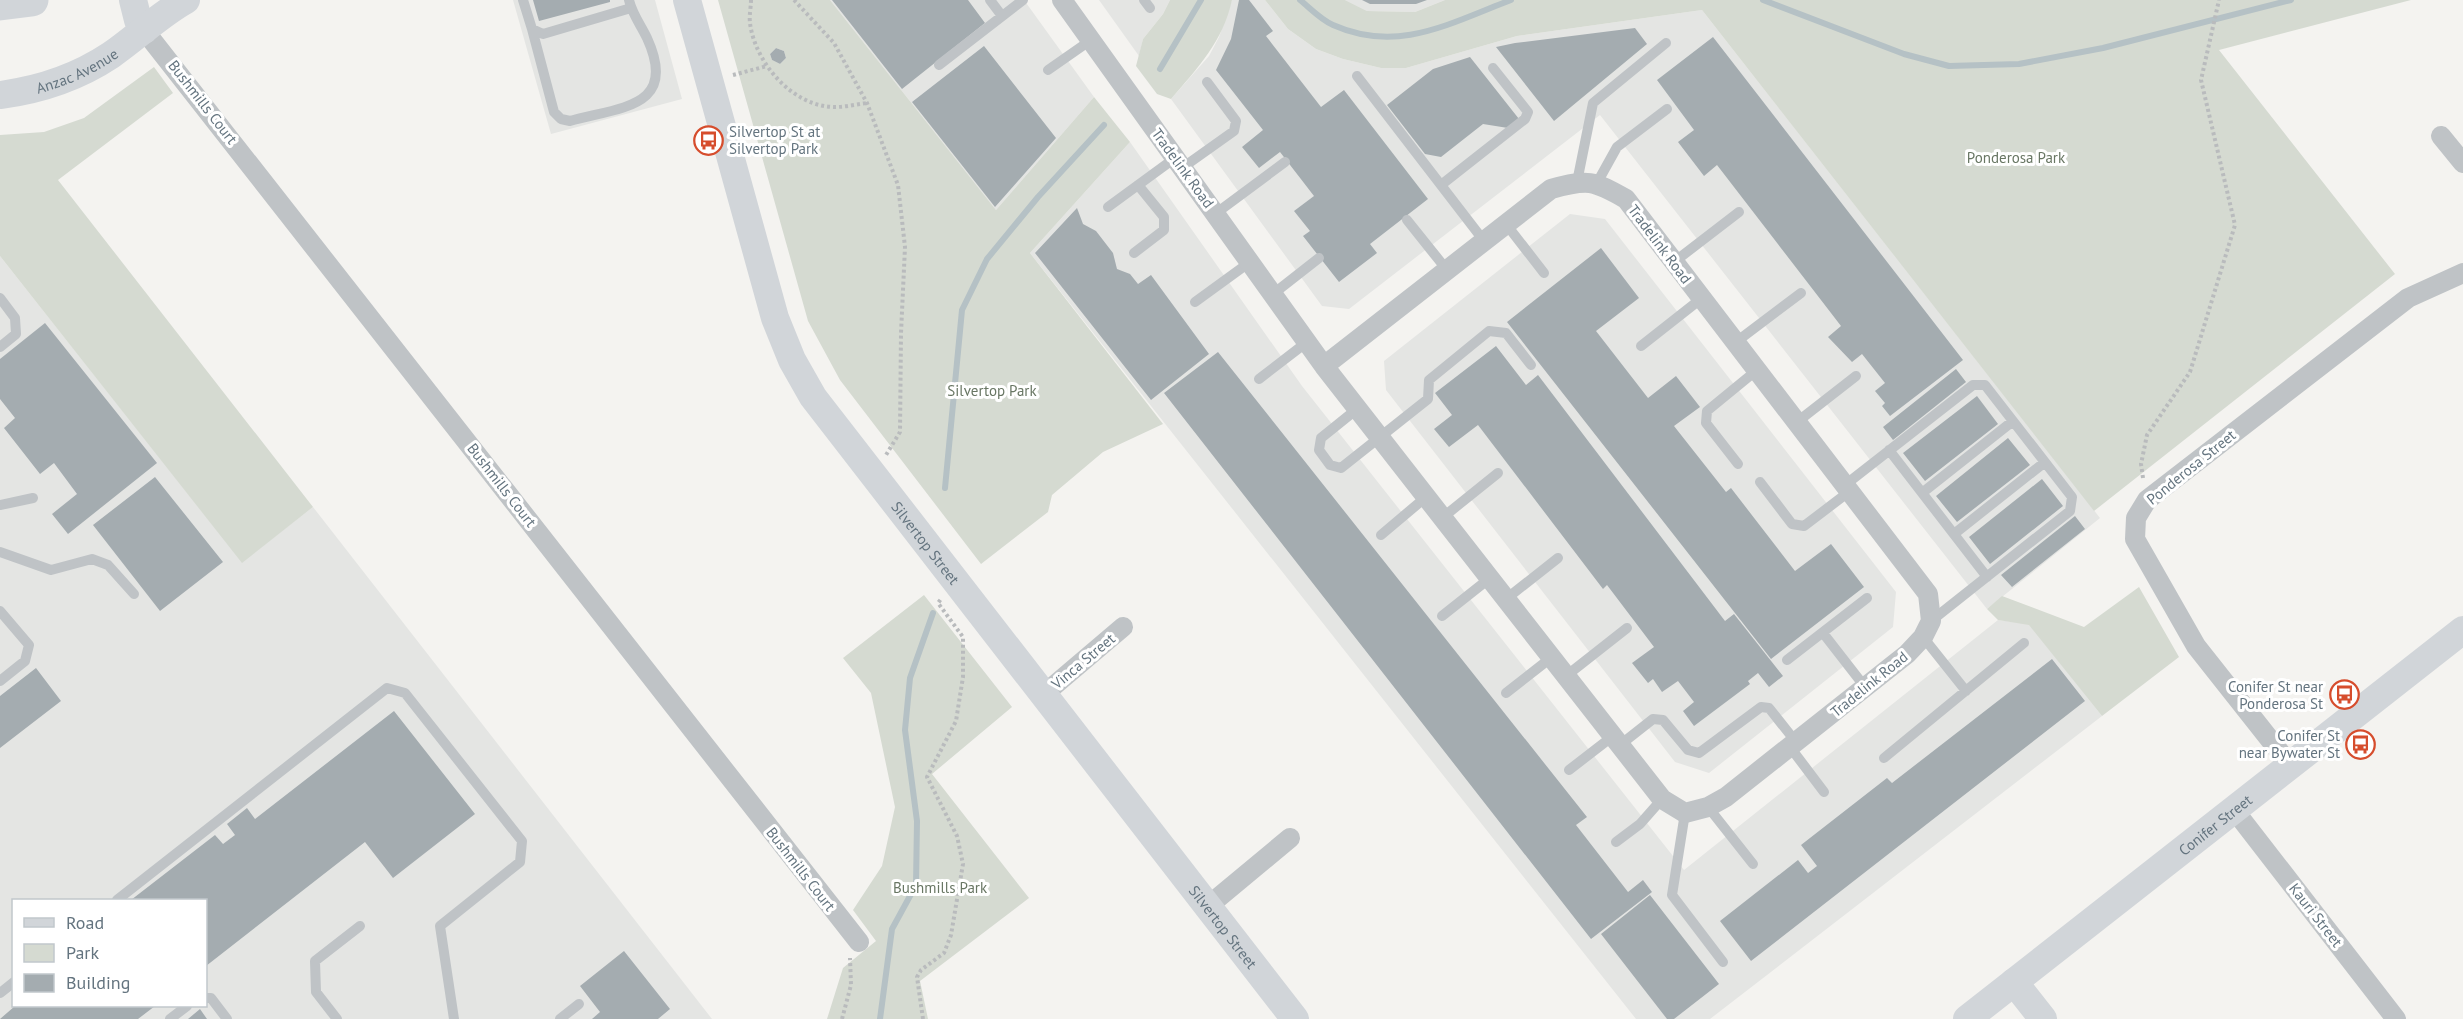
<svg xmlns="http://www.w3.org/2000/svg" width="2463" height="1019" font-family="'PT Sans',sans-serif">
<rect width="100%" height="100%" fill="#f4f3f0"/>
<path fill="#e4e5e3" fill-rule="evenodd" d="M513,0H655L682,99L551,134Z
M830,0H1024L1094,97L996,210Z
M1099,0H1170L1163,14L1143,39L1139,56Z
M1232,0H1265L1288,29L1316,49L1343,59L1381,68H1406L1517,36L1702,10L2100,518L1987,609L1600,115L1349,309L1322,306L1171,99L1209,56L1219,37Z
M1345,0H1445L1415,12L1367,11Z
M1130,142L1302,386L1684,870L1998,620L2029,624L2102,716L1710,1019H1636L1030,253Z
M1570,214L1605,219L1896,592L1893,627L1709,773L1675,762L1386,390L1384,361Z
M0,256L242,562L313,507L712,1019H0ZM14,900H206V1006H14Z"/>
<path fill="#d5dad1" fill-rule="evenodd" d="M718,0H830L996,210L1094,97L1130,142L1030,253L1163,424L1103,452L1052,495L1048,512L981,564L840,380L808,321ZM776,48L784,51L786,58L780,64L772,60L770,54Z
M1170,0H1232C1223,41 1198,68 1171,99L1157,94L1136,66L1143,39L1163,14Z
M1265,0H1345L1367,11L1415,12L1445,0H2411L2219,50L2395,274L2094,511L1702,10L1517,36L1406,68H1381L1343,59L1316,49L1288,29Z
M154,67L173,93L58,180L313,507L242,563L0,256V135L44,132L84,118Z
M2139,587L2179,657L2102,716L2029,625L1998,620L1987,609L2002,596L2084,627Z
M924,595L1012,707L932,774L1029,898L920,981L928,1019H827L843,968L876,941L853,910L882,866L895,807L871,693L843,658Z"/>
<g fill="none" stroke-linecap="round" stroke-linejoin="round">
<path stroke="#b5c1c5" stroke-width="6" d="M1300,0C1310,8 1321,20 1333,25C1398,54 1450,23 1511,0
M1763,0L1904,54L1949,66L2019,64L2103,48L2291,0
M1160,69L1201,0
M945,488L962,310L987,259L1038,197L1104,125
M880,1019L892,929L916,885L917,821L905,730L910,678L933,613"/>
</g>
<path fill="#a4acb0" d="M533,0H610V2L539,21Z
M832,0H968L985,23L902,89Z
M1239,0H1249L1273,31L1266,36L1321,107L1344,90L1428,199L1370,244L1377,253L1339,282L1303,236L1310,231L1294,211L1314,196L1280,152L1259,168L1242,147L1263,130L1216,70L1231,39Z
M1362,0H1427L1416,4H1370Z
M1635,28L1647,44L1554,121L1496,47L1515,43Z
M1713,37L1963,360L1890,416L1882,406L1885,403L1875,391L1885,383L1862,354L1852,362L1828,337L1841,326L1717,165L1704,176L1678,142L1694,130L1657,80Z
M984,46L1056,138L995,207L912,102Z
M776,48L784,51L786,58L780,64L772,60L770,54Z
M1470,57L1519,119L1508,128L1483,124L1441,157L1425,154L1387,105L1433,69Z
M1077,208L1083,224L1096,231L1113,253L1117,269L1130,274L1138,284L1151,275L1209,354L1151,400L1035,253Z
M1601,248L1639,298L1596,331L1648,398L1676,376L1700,407L1674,426L1726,492L1731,488L1795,571L1831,544L1864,587L1771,659L1507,322Z
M45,323L157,463L68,534L52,514L77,494L54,463L40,474L4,428L15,418L0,399V359Z
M1496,346L1526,385L1538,375L1725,621L1734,614L1783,676L1769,687L1758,673L1748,681L1750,684L1694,726L1683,711L1694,702L1678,681L1662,692L1653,679L1648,683L1632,663L1654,647L1607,585L1603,589L1478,425L1449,447L1434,429L1452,415L1435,393Z
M1218,352L1587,817L1576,825L1628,892L1643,880L1652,892L1591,939L1164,393Z
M1956,369L1966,382L1893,440L1883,427Z
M1977,396L1998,424L1925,481L1903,453Z
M2008,438L2030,465L1957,522L1936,496Z
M155,477L223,562L160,611L93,525Z
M2042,479L2063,506L1990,564L1969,537Z
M2075,516L2085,529L2012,587L2001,575Z
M2052,659L2085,701L1751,961L1720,921L1798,860L1808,873L1817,866L1801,845L1887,778L1892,783Z
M36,668L61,701L0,748V696Z
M394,711L475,814L393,878L365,842L206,966V900H131L215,835L223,844L235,835L227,824L247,808L255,819Z
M1650,895L1719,984L1674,1019H1667L1601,934Z
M624,951L670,1009L658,1019H592L600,1012L580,986Z
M15,1006H155L138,1019H0Z
M200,1009L207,1019H188Z"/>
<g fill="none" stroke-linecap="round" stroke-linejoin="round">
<path stroke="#b9bbbd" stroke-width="4" stroke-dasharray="3 3" stroke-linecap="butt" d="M751,0C751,7 749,16 750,23C755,63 793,107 835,107C846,107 857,104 867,103
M794,0L834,43L867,103L898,185L905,247L901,333L900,432L886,455
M733,75L767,66
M2143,478L2141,464L2147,435L2190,372L2235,225L2201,80L2219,0
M842,1019L851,985L850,958
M923,1019L917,977L921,970L944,953L951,935L963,864L957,836L927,777L956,721L963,677V637L938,603L941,599"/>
<path stroke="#bfc3c6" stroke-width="10" d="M523,0L532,29L543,34L631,8
M990,0L1002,16
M1144,0L1150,8
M532,29L554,112L561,119L570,121C620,107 679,108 647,38C641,25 632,14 629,0
M939,65L1023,0
M1048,70L1091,40
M1357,76L1484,241
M1182,168L1234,131L1236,121L1207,82
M1577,182L1593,103L1666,43
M1597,183L1617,147L1667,109
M1441,185L1525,119L1528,112L1493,68
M1108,207L1175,158
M1215,214L1285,162
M1407,220L1447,270
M1506,224L1544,273
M1134,253L1164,230V217L1138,185
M1674,262L1739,212
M1273,294L1319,258
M0,298L15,318L16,334L0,347
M1195,302L1250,262
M1736,342L1801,293
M1641,346L1702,298
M1259,379L1307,342
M1357,409L1321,438L1319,450L1330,465L1341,468L1428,399L1429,380L1489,331L1506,333L1531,365
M1797,422L1856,376
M1889,450L1987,577
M1738,464L1706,423L1707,411L1757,370
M1760,482L1792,524L1804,526L1850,491
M1845,485L1973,385H1985L2072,497L2070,511L1931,621
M1922,493L2013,421
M0,505L33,498
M1442,518L1498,473
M1954,534L2045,462
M1381,535L1426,497
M0,552L51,570L92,559L108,565L134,594
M1506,599L1558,558
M0,611L29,645L25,661L0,681
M1442,616L1490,578
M1823,633L1865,687
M1923,637L1966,691
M1787,660L1867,598
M1566,676L1627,628
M1506,693L1552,657
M1620,745L1653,719L1663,720L1688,750L1699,753L1761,707L1769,708L1796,742
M1790,747L1824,792
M1884,758L2024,643
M1569,770L1613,736
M1708,807L1753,864
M1685,813L1672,895L1723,962
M1616,842L1640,824L1662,799
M117,900L387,688L405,693L522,841L520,862L440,926L454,1019
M0,993L14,982
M206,998H211L227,1019
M170,1019L187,1006
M337,1019L316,992L315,961L360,926
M560,1019L579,1004"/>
<path stroke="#bfc3c6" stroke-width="20" d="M1062,0L1324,366L1662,799L1685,813L1708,807L1726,797L1907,654L1923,637L1931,621L1928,594L1626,199C1593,180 1588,179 1551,189L1324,366
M144,30L859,942
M2441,136L2463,163
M1043,695L1123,627
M2290,765L2196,646L2135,539L2136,518L2147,500L2408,298L2463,273
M2235,811L2396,1019
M1207,907L1290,838"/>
<g stroke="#d1d5d9" stroke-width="28">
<path d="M133,0L138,20L144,30"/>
<path id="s1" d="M687,0L775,318L792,360L813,397L1295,1019"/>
<path id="s2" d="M0,95C39,90 78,77 111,55C137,37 159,15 186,0"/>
<path d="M2014,982L2043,1019"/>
<path id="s3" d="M1967,1019L2463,630"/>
</g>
<path stroke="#d1d5d9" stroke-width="33" d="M0,4L32,0"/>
</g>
<defs>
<symbol id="bus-ring" viewBox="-11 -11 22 22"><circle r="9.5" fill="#fff" stroke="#d64d2d" stroke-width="1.5"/><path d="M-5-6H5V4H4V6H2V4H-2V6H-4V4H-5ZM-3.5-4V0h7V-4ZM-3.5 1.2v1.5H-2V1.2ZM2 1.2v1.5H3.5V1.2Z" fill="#d64d2d"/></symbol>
</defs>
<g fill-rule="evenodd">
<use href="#bus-ring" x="692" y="124" width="33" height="33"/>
<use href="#bus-ring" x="2328" y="678" width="33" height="33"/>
<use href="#bus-ring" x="2344" y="728" width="33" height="33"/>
</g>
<g text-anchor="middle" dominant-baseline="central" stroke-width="6" stroke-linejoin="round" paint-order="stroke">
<g font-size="15" fill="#64747f" stroke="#fff">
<text stroke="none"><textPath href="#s2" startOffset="81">Anzac Avenue</textPath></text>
<text transform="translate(203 102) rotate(52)">Bushmills Court</text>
<text transform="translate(1183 168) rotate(54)">Tradelink Road</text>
<text transform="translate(1660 244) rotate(53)">Tradelink Road</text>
<text transform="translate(2191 467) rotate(-39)">Ponderosa Street</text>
<text transform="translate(502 485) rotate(52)">Bushmills Court</text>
<text stroke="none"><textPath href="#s1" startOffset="602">Silvertop Street</textPath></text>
<text transform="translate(1083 661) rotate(-40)">Vinca Street</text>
<text transform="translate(1869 684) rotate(-39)">Tradelink Road</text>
<text stroke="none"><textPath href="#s3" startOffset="315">Conifer Street</textPath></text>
<text transform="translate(801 869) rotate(52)">Bushmills Court</text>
<text transform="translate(2316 915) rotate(52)">Kauri Street</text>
<text stroke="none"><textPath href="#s1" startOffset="1088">Silvertop Street</textPath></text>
</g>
<g font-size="15" fill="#64747f" stroke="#fff" text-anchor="end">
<text x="729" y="131" text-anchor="start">Silvertop St at<tspan x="729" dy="17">Silvertop Park</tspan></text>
<text x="2323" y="686">Conifer St near<tspan x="2323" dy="17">Ponderosa St</tspan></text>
<text x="2340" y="735">Conifer St<tspan x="2340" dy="17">near Bywater St</tspan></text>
</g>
<g font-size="15" fill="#687663" stroke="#fff">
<text x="2016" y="157">Ponderosa Park</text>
<text x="992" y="390">Silvertop Park</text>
<text x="940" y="887">Bushmills Park</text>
</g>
</g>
<rect x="12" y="899" width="195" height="108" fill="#ffffff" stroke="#c1c7cc" stroke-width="1.5"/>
<rect x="24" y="918" width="30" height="9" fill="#d1d5d9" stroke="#c1c7cc" stroke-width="1.5"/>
<text x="66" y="929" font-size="18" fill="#64747f">Road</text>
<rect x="24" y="944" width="30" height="18" fill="#d5dad1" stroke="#c1c7cc" stroke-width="1.5"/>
<text x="66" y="959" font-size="18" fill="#64747f">Park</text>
<rect x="24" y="974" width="30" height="18" fill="#a4acb0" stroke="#c1c7cc" stroke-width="1.5"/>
<text x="66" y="989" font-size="18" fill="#64747f">Building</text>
</svg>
